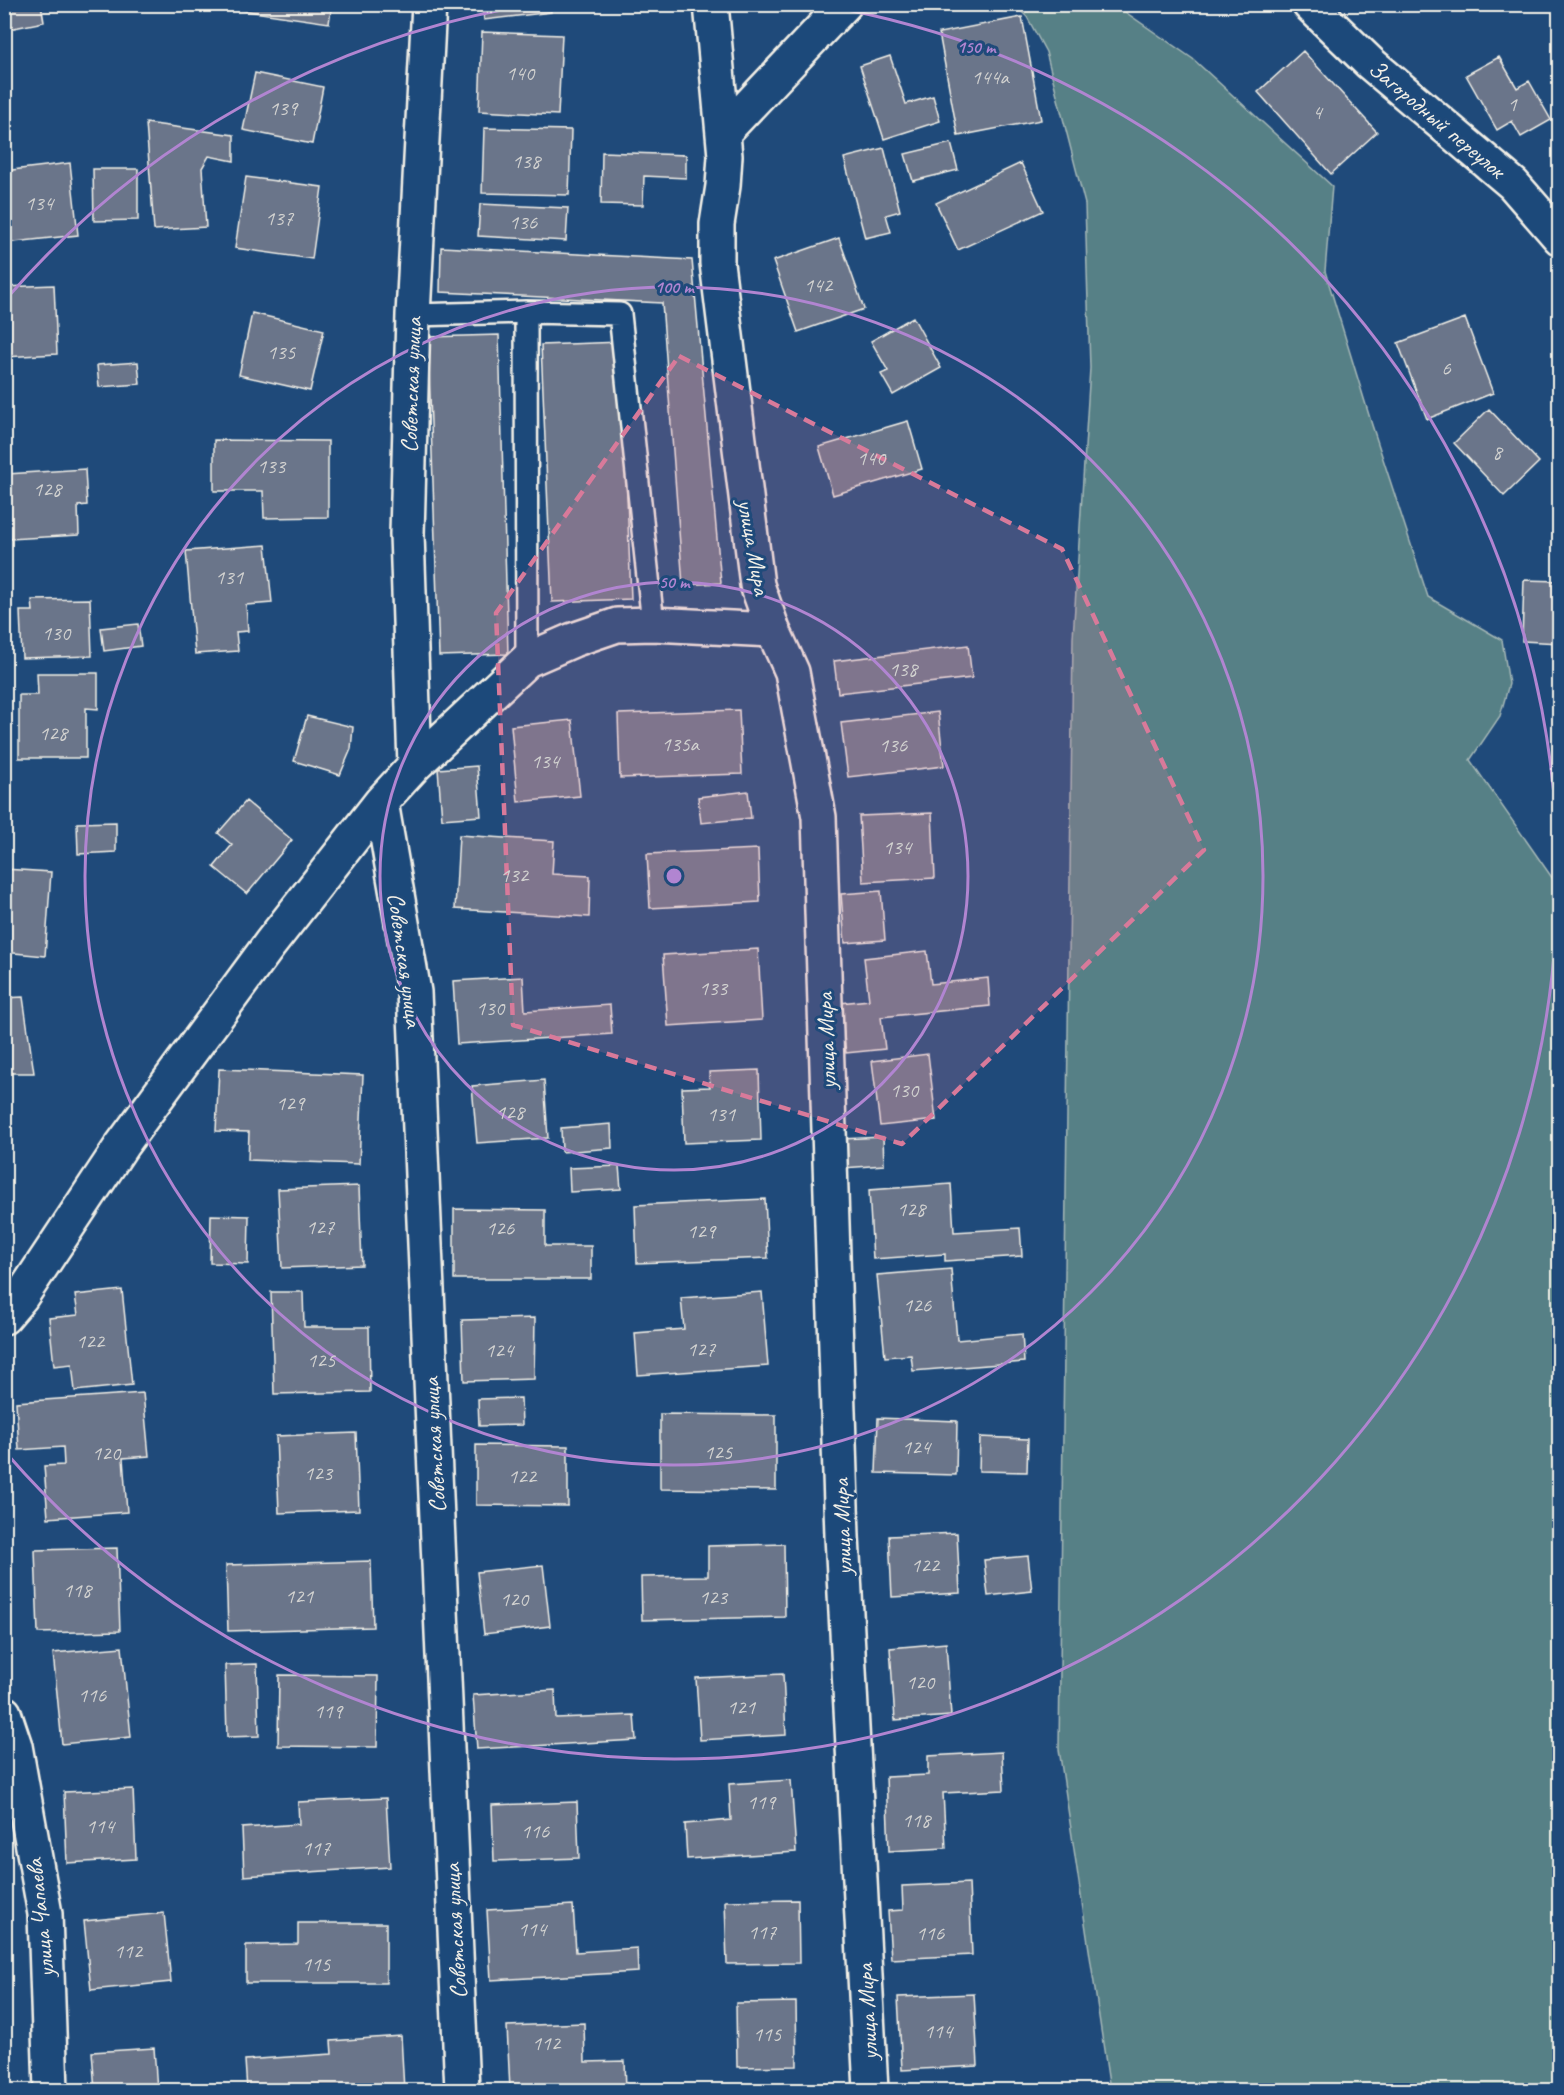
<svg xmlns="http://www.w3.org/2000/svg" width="1564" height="2095" font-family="Caveat,sans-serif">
<rect width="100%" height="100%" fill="#1f4a7a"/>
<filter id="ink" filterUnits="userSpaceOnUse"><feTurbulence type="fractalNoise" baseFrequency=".0167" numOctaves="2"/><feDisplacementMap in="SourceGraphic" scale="12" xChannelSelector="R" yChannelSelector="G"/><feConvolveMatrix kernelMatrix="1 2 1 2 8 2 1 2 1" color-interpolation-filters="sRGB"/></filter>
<g filter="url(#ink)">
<path fill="#578086" stroke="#a6b8b7" stroke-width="1.5" d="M1015,5H1115L1193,59L1332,186L1325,271L1372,425L1428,597L1502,640L1509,684L1500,716L1470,760L1560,889L1559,2090H1110L1059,1749L1073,638L1090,368L1085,204L1046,52L1027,17Z"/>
<path fill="#6b748a" stroke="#f4f1e8" stroke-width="1.5" d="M4,4H41L44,22L4,30Z
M199,4H332L329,23Z
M482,4H550L551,12L484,20Z
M1022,17L1041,120L958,136L939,33Z
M482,32L562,35L558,115L479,111Z
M1303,51L1377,132L1331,174L1258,92Z
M890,56L906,104L933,96L940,121L884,139L860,66Z
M1499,57L1517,88L1529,81L1551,120L1521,137L1512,121L1497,130L1466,75Z
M255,73L323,87L312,144L243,130Z
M146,123L234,135V161L209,156L202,168L206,227L154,230Z
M484,128L571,130L569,195L482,193Z
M951,143L958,170L913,181L905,154Z
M884,148L900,211L886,215L891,232L865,238L844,158Z
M602,152L686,155V178L644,176L643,205L601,204Z
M70,163L78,235L5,243L4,171Z
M1021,163L1043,211L958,250L936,203Z
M93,169H138V220L94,221Z
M246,177L322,187L312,259L235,248Z
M480,204L568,208L566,241L478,236Z
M839,238L864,309L798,332L773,261Z
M441,247L692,260L721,583L683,585L662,303L440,292Z
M54,285L57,354L4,357V287Z
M252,313L324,330L310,391L239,375Z
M913,317L941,368L893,395L881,374L888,371L871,341Z
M1465,318L1493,393L1427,419L1398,343Z
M499,335L508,654L439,656L428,337Z
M621,342L631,599L552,602L541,345Z
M138,362L140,384L99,387L97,365Z
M1489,409L1539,462L1504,496L1454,443Z
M908,421L922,469L833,495L819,447Z
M214,440L328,441V517L264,518L263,491H214Z
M85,469L87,505L78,506L79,535L10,539L7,474Z
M266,545L272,603L246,605L248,631L236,632L238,651L195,654L186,551Z
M1524,580L1560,581V643L1522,641Z
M90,599L92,656L22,658L20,611H33L32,600Z
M138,624L141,646L104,651L101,628Z
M968,645L972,678L838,693L834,661Z
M37,673H98V709L86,708V758H19V695H38Z
M739,710L742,774L620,778L618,714Z
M938,712L944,766L848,777L841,723Z
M307,716L353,727L351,749L340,775L294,761Z
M572,720L580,796L518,802L511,726Z
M477,766L481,816L442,819L438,769Z
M748,791L751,818L701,823L698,797Z
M246,801L292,840L247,894L214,867L232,845L218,833Z
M932,813L935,878L863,882L859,816Z
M116,822V852L78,854L77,823Z
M459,835L554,841L552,874L590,876L589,917L455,909Z
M758,849L760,902L650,908L647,854Z
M4,869L51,872L45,956L4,952Z
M881,891L885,940L845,943L841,894Z
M758,949L762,1020L668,1026L663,955Z
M927,951L931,984L988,978L990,1006L881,1017L885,1049L846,1053L840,1003L869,1000L864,958Z
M523,977L525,1011L610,1005L612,1034L457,1044L453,981Z
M23,997L34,1073H4V998Z
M928,1054L936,1120L880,1126L872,1061Z
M219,1069L363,1075L359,1164L248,1160L249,1132L216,1131Z
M759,1070L761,1140L684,1143L682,1088L710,1087L709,1072Z
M544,1080L548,1138L477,1143L472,1086Z
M611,1124L612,1148L562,1152L561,1128Z
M883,1137L884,1165L843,1168L841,1139Z
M619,1166L621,1189L570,1192L569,1168Z
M951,1184L954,1232L1020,1228L1022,1256L945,1261V1254L873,1259L869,1190Z
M359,1186L362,1265L282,1268L278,1189Z
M765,1199L768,1258L637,1263L635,1205Z
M454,1209L545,1210V1246H591V1279H454Z
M211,1215L249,1216L248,1264L210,1263Z
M951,1269L957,1340L1022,1334L1024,1362L913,1371L911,1355L885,1357L877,1275Z
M122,1290L132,1385L75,1391L72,1364L54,1366L49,1318L78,1315L75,1295Z
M271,1292H303L304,1327H369L370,1392L274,1394Z
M762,1292L768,1366L638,1375L635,1333L684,1329L681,1298Z
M535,1318L534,1379L464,1381L462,1320Z
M143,1393L149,1456L123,1458L127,1512L48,1518L44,1466L64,1465L63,1447L19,1450L16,1402Z
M521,1398L522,1425L479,1426L478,1399Z
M660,1414L776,1415V1490L660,1489Z
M878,1418L957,1421L956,1475L876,1473Z
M356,1433L359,1510L279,1513L276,1436Z
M980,1437L1028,1439L1027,1472L979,1471Z
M476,1445L568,1446V1506L476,1505Z
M957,1533L960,1593L892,1597L889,1536Z
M784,1544L785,1617L642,1620L641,1577L708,1576V1546Z
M117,1548L120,1631L38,1633L35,1550Z
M1028,1556L1032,1591L988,1596L984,1560Z
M371,1561L373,1627L228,1631L226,1565Z
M543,1565L550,1626L484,1634L477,1572Z
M946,1643L951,1716L895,1720L890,1648Z
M122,1647L131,1737L62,1744L53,1653Z
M257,1664L259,1736L227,1737L225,1665Z
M783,1674L786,1735L700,1740L696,1678Z
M279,1675L378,1676L377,1747L278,1746Z
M555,1690L556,1718L634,1715L636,1740L477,1749L473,1695Z
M1002,1752L1004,1790L943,1793L946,1848L889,1851L886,1777L928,1775V1756Z
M791,1780L796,1852L687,1859L685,1824L731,1820L729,1784Z
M133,1789L136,1859L67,1863L64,1792Z
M386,1798L390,1867L244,1876L242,1828L299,1824L298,1802Z
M577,1802L579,1858L494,1861L492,1805Z
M969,1883L972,1955L891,1959L888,1911L903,1910L902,1886Z
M798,1900L799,1963L727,1964L725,1901Z
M573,1905L576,1952L637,1948L638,1972L491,1980L487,1910Z
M164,1913L171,1982L91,1990L84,1921Z
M298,1923H386V1983H246V1945L298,1944Z
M974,1994L978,2066L902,2070L898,1997Z
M796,2002L797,2066L737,2067L736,2003Z
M584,2023L585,2062L625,2061L626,2090H510L507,2026Z
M401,2036L404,2090H247L245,2060L332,2054L331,2041Z
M154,2048L157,2090H95L92,2052Z"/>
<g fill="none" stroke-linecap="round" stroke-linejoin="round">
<defs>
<path id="lane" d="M526,312L527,660
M413,315L526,312L620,314L653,624"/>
<path id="street" d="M711,4L725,156L723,186L717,224V263L757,585L773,630L792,672L819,817L842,1536L871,2090
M1309,4L1370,63L1513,184L1560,238
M723,133L845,4
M415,765L407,534L413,315L429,4
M381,802L414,992L462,2090
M4,1317L21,1297L122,1145L270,944L381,802L415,765L527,660L573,640L617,625L653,624L773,630
M4,1713L15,1746L45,1914L51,2090"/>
</defs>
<use href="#lane" stroke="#f4f1e8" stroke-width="26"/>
<use href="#street" stroke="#f4f1e8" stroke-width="38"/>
<use href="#lane" stroke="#1f4a7a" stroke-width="21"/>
<use href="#street" stroke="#1f4a7a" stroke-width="33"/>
</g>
</g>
<path fill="#d87a9a" fill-opacity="0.2" stroke="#d87a9a" stroke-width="4.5" stroke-dasharray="12 8" stroke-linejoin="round" d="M679,356L1062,549L1204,850L902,1144L513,1025L496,613Z"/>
<g fill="none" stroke="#b185d1" stroke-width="3">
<circle cx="674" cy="876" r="294"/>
<circle cx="674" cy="876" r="589"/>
<path d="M8 297A883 883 0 0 1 528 5M820 5A883 883 0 1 1 8 1455"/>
</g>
<g text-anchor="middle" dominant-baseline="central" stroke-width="6" stroke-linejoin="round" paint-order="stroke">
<g font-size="21" fill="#d2d2d0">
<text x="520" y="73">140</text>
<text x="990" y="77">144а</text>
<text x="1512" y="104">1</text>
<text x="283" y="108">139</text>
<text x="1317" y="112">4</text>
<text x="526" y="161">138</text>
<text x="39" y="203">134</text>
<text x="279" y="218">137</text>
<text x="523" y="222">136</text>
<text x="818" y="285">142</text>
<text x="281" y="352">135</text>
<text x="1446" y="368">6</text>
<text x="1497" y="452">8</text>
<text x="871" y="458">140</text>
<text x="271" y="466">133</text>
<text x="47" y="489">128</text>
<text x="229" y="577">131</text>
<text x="56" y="633">130</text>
<text x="903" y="669">138</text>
<text x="53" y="733">128</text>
<text x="680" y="744">135а</text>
<text x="893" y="745">136</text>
<text x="545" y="761">134</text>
<text x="897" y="847">134</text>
<text x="514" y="875">132</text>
<text x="713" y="988">133</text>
<text x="490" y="1008">130</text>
<text x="904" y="1090">130</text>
<text x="290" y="1103">129</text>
<text x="510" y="1112">128</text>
<text x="721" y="1114">131</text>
<text x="911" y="1209">128</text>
<text x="320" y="1227">127</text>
<text x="500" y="1228">126</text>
<text x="701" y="1231">129</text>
<text x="917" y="1305">126</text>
<text x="90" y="1341">122</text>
<text x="701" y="1349">127</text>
<text x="499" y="1350">124</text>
<text x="321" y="1360">125</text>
<text x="916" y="1447">124</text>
<text x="718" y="1452">125</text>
<text x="106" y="1453">120</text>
<text x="318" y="1473">123</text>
<text x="522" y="1476">122</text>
<text x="925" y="1565">122</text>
<text x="77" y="1590">118</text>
<text x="299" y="1596">121</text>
<text x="713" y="1597">123</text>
<text x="514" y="1599">120</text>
<text x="920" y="1682">120</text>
<text x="92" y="1695">116</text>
<text x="741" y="1707">121</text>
<text x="328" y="1711">119</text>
<text x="761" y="1802">119</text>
<text x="916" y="1820">118</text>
<text x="100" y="1826">114</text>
<text x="535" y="1831">116</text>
<text x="316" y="1848">117</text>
<text x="532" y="1929">114</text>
<text x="762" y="1932">117</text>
<text x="930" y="1933">116</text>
<text x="128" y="1951">112</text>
<text x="316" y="1964">115</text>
<text x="938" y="2031">114</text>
<text x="767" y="2034">115</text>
<text x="546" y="2043">112</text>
</g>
<g font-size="24" fill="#f4f1e8" stroke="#1f4a7a">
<text transform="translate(1437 119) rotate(40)">Загородный переулок</text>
<text transform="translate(411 385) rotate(-88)">Советская улица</text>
<text transform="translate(754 547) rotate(80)">улица Мира</text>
<text transform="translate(405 960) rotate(82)">Советская улица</text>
<text transform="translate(826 1041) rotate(-92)">улица Мира</text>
<text transform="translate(434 1445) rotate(-93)">Советская улица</text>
<text transform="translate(842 1527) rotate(-92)">улица Мира</text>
<text transform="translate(40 1918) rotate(-96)">улица Чапаева</text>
<text transform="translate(455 1931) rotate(-93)">Советская улица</text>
<text transform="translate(867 2012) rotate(-93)">улица Мира</text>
</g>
</g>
<circle cx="674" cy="876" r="9" fill="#b185d1" stroke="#1f4a7a" stroke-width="3"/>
<g font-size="18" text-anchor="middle" font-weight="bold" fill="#b185d1" stroke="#1f4a7a" stroke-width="6" stroke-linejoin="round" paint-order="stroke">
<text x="976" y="53">150 m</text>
<text x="674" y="293">100 m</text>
<text x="674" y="588">50 m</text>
</g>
<rect width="1564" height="2095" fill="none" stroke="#1f4a7a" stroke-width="24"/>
<rect x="12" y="12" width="1540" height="2071" fill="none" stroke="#f4f1e8" stroke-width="2" filter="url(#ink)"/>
</svg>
